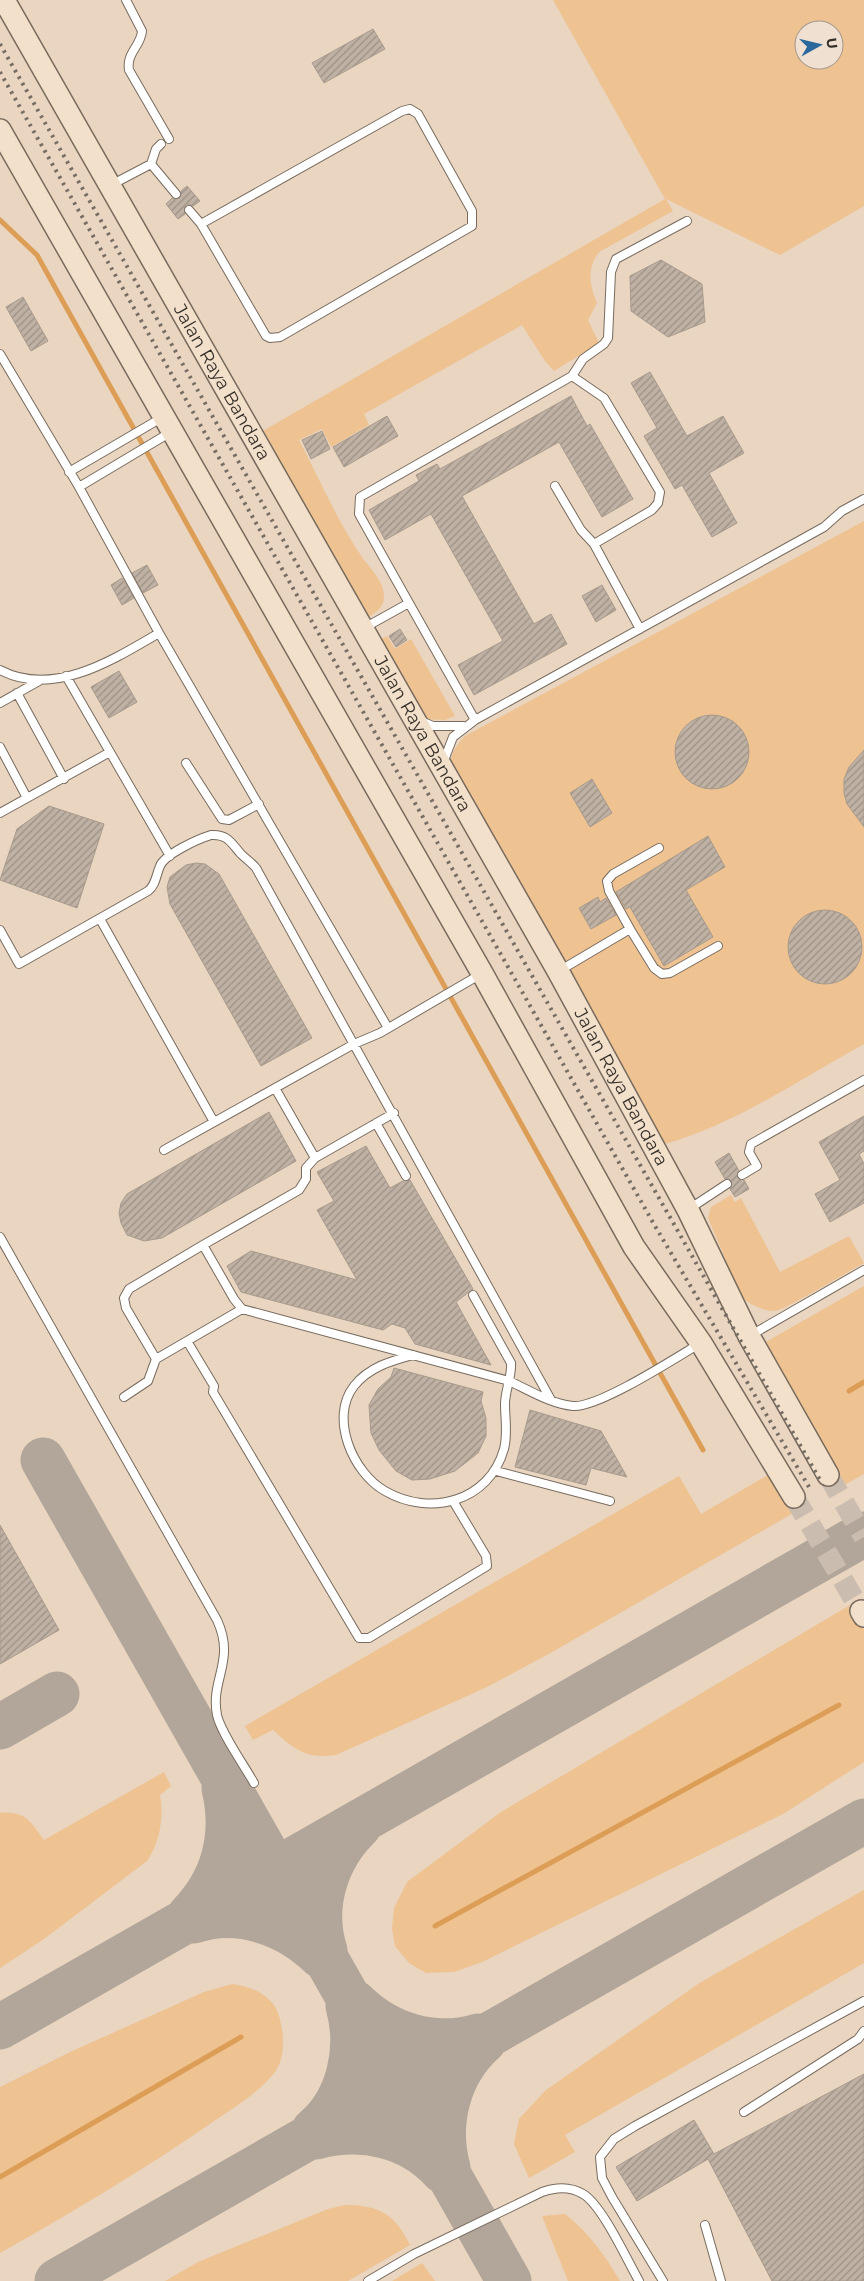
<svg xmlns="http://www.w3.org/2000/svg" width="864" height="2281" font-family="Montserrat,sans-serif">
<defs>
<pattern id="building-hatch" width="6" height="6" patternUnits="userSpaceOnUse" patternTransform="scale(1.25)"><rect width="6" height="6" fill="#bfb1a3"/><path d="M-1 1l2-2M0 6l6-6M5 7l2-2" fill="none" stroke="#9c9185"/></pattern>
</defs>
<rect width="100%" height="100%" fill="#efe0d1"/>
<path fill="#e9d5c0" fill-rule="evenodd" d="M0,0H864V2281H0ZM804,30H834V60H804Z"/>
<path fill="#eec291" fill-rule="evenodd" d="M553,0H864V206L780,255L666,199L673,211L599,252C587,268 589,285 597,303L588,320L599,343L554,371L545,361L522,325L364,414L369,425L331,447L322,429L299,440C320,480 338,523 364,560C372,570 384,582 384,597C384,608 374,614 365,619L261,432L665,199ZM804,30H834V60H804Z
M864,521V1044C800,1079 736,1124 665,1144L450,765C451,752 457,745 465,736Z
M387,636L395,649L411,639L455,716L445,720L423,719L379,640Z
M731,1195L735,1202L741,1198L780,1272L849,1236L864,1263C851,1270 783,1311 775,1311C763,1311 752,1305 742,1298L708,1218L711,1207Z
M864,1286V1474L841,1487L763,1354L764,1343Z
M773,1472L797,1511L554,1651L487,1687L336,1755C306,1759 295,1750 273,1730L253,1740L245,1726L679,1476L701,1514Z
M850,1605L864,1629V1762L783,1814L482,1962L454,1972L426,1973L409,1963L395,1946L392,1929L394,1908L407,1882L501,1812Z
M164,1772L171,1786L160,1795C164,1817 160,1842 147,1861L44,1939L0,1968V1813C26,1811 30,1821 44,1840Z
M864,1890V1963L565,2135L575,2152L529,2178L514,2144L519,2119L546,2090L701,1982Z
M232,1984C251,1986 274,1996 279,2016C284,2033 286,2057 275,2072C258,2094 230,2110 207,2126C140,2172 71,2213 0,2253V2087L70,2052L204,1992Z
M345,2205C379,2205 395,2214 410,2245L348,2281H165L198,2262L328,2209Z
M565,2214C589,2233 605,2255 620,2281H568L542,2216Z
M422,2263L435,2281H392Z"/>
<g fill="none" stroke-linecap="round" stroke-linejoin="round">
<path stroke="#dc9e56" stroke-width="5" d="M0,220L37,255L703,1450
M849,1391L864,1382
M435,1926L839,1705
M0,2177L241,2037"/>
<path stroke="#b2a69a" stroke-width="45" d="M43,1460L509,2281
M0,1727L57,1694
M190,1915C224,1880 235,1835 224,1788
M194,1921C239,1906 288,1924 321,1956
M325,1951C311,1906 326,1858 359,1826
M354,2002C387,2035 433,2049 478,2036
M0,2027L864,1534
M314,2130C349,2101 360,2049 348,2006
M316,2137C362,2125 410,2135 443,2171
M448,2168C436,2123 448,2073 484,2041
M57,2281L864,1821"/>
</g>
<path fill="url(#building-hatch)" stroke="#a89b8d" d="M373,29L385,49L324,83L312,63Z
M187,186L200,201L193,206L188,204L185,206V214L178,219L166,204L172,198H180L181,191Z
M661,260L702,284L705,322L668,337L631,311L630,276Z
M23,297L48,341L31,351L6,307Z
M650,372L687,436L723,416L744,453L709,473L737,523L712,537L682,485L675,489L644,436L657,428L631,383Z
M571,396L587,426L590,424L633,499L602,517L559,442L462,496L534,624L551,614L567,644L474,695L458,665L503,641L431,514L385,540L369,510L419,481L416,475L437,464L440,469Z
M387,416L398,436L344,467L333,447Z
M322,431L330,449L311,459L302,440Z
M147,565L158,585L143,593L132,573Z
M122,578L134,598L122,605L111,585Z
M602,585L616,610L596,622L582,596Z
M400,629L407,640L396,647L389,636Z
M119,671L137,702L109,718L91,687Z
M675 752a37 37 0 1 1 74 0a37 37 0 1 1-74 0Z
M864,750V827L847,804L844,793V779L849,767Z
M592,779L612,813L590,827L570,793Z
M49,806L104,824L77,908L0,880L17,829Z
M708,836L725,867L686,890L713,937L664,966L630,907L626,909L616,892Z
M196,863L205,864L219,874L312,1038L261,1066L170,904L167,887L170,877L186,865Z
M598,897L600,902L606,898L616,915L591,929L579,908Z
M788 947a37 37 0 1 1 74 0a37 37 0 1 1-74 0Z
M269,1112L296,1161L162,1238L144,1241L127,1235L121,1223L119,1213L121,1203L127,1194Z
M864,1116V1151L859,1154L864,1164V1203L830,1222L815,1194L840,1180L819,1142Z
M366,1146L390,1188L403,1181L410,1180L473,1289L456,1302L491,1365L415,1344L405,1328L392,1324L383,1330L241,1292L227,1266L251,1251L357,1280L317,1210L334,1201L317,1172Z
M729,1153L739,1171L737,1177L744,1180L749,1189L735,1197L730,1189L732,1181L725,1179L715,1162Z
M394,1368L483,1392L481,1401L486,1418V1436L478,1453L455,1471L430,1479L412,1480L396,1471L379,1450L371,1433L369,1405L378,1389L391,1377Z
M530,1410L601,1431L627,1477L591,1468L586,1485L515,1467Z
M0,1525L59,1630L0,1664Z
M864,2074V2281H772L708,2159L637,2201L616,2167L694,2120L714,2154Z"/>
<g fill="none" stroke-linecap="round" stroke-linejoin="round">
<path stroke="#cabdb0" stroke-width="21" stroke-dasharray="21 11" stroke-linecap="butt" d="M828,1475L864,1537
M794,1497L861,1611"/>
<defs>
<path id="lane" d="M126,0L142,31C141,46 126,53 129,70L169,139
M410,109L418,114L472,211V226L280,337L270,338L266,336L201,224L402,111Z
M151,164L176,194
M111,185L151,164L156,149L161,144
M189,210L201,224
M0,354L79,487L159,633L388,1028
M572,376L604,398L660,492L658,503L652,510L594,544
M69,472L163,417
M555,486L581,530L594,544L640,629
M79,487L171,432
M409,603L359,514L360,497L572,376L583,359L604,344L608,338L611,272L616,259L687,221
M364,628L409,603L475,720L824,527L842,511L864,499
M0,670C53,698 113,660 159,633
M66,676L170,856
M17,693L64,779
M0,703L39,681
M421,721L433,726H463
M0,747L27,798
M186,763L222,819L229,820L259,804
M443,763L453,737L475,720
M0,813L110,752
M100,919L214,1122
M630,929L609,891L607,881L613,874L659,848
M0,930L19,964L148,891C156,885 156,875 160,866C165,854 198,839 211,835C228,834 231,843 241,854C246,859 252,863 256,868L551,1400
M559,971L630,929L654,968L662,974L670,973L718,946
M275,1088L315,1158L306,1168V1179L299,1190L203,1245L234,1299L242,1309L509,1381C529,1390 551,1404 573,1406C598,1408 674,1359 699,1344
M376,1123L406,1176
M164,1150L354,1044L380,1033L481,974
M315,1158L394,1113
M742,1175L757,1166L749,1152L751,1144L864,1080
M689,1209L727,1184
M0,1237L217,1620C236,1661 210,1679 217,1715C221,1733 244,1765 254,1783
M203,1245L129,1289L124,1298L126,1308L156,1359L242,1309
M751,1335L864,1270
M187,1341L214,1386L213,1392L359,1638H369L487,1566L486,1556L453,1501
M413,1355C391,1361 369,1367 354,1386C329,1418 353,1473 385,1491C430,1517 489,1502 504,1449C508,1434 505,1419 505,1404C505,1390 512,1377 511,1363L473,1295
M124,1397L148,1381L156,1359
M496,1471L610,1501
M744,2112L858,2039L864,2031
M705,2225L721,2281
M368,2281L414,2254L542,2192C556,2187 570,2186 583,2194C602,2205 627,2260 639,2281
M663,2281L612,2197L602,2178L600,2157L614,2139L635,2126L864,2001"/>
<g id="secondary">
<path id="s1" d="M4,0L558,971L688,1210L749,1336L828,1475"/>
<path d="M0,130L482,973L634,1247L701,1343L794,1497"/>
<path d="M861,1611L864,1616"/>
</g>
</defs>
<use href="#lane" stroke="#786b5e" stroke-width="10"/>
<use href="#secondary" stroke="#786b5e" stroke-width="24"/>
<use href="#lane" stroke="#fff" stroke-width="8"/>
<use href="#secondary" stroke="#f2e0ca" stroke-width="21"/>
<path stroke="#766d64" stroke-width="4" stroke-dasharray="2.5 5" stroke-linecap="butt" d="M0,44L820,1480
M0,72L655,1226L809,1487"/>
</g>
<g text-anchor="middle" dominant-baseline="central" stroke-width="4" stroke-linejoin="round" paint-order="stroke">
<g font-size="18" fill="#37312c" stroke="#efe0d1">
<text stroke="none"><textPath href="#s1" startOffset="440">Jalan Raya Bandara</textPath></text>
<text stroke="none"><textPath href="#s1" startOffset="845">Jalan Raya Bandara</textPath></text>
<text stroke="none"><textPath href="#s1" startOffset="1250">Jalan Raya Bandara</textPath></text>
</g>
</g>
<g transform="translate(819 45) rotate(82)"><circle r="24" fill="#efe0d1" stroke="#a59a8f"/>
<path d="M0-4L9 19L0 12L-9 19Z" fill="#29679d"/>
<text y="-8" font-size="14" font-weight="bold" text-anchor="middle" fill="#37312c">U</text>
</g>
</svg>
